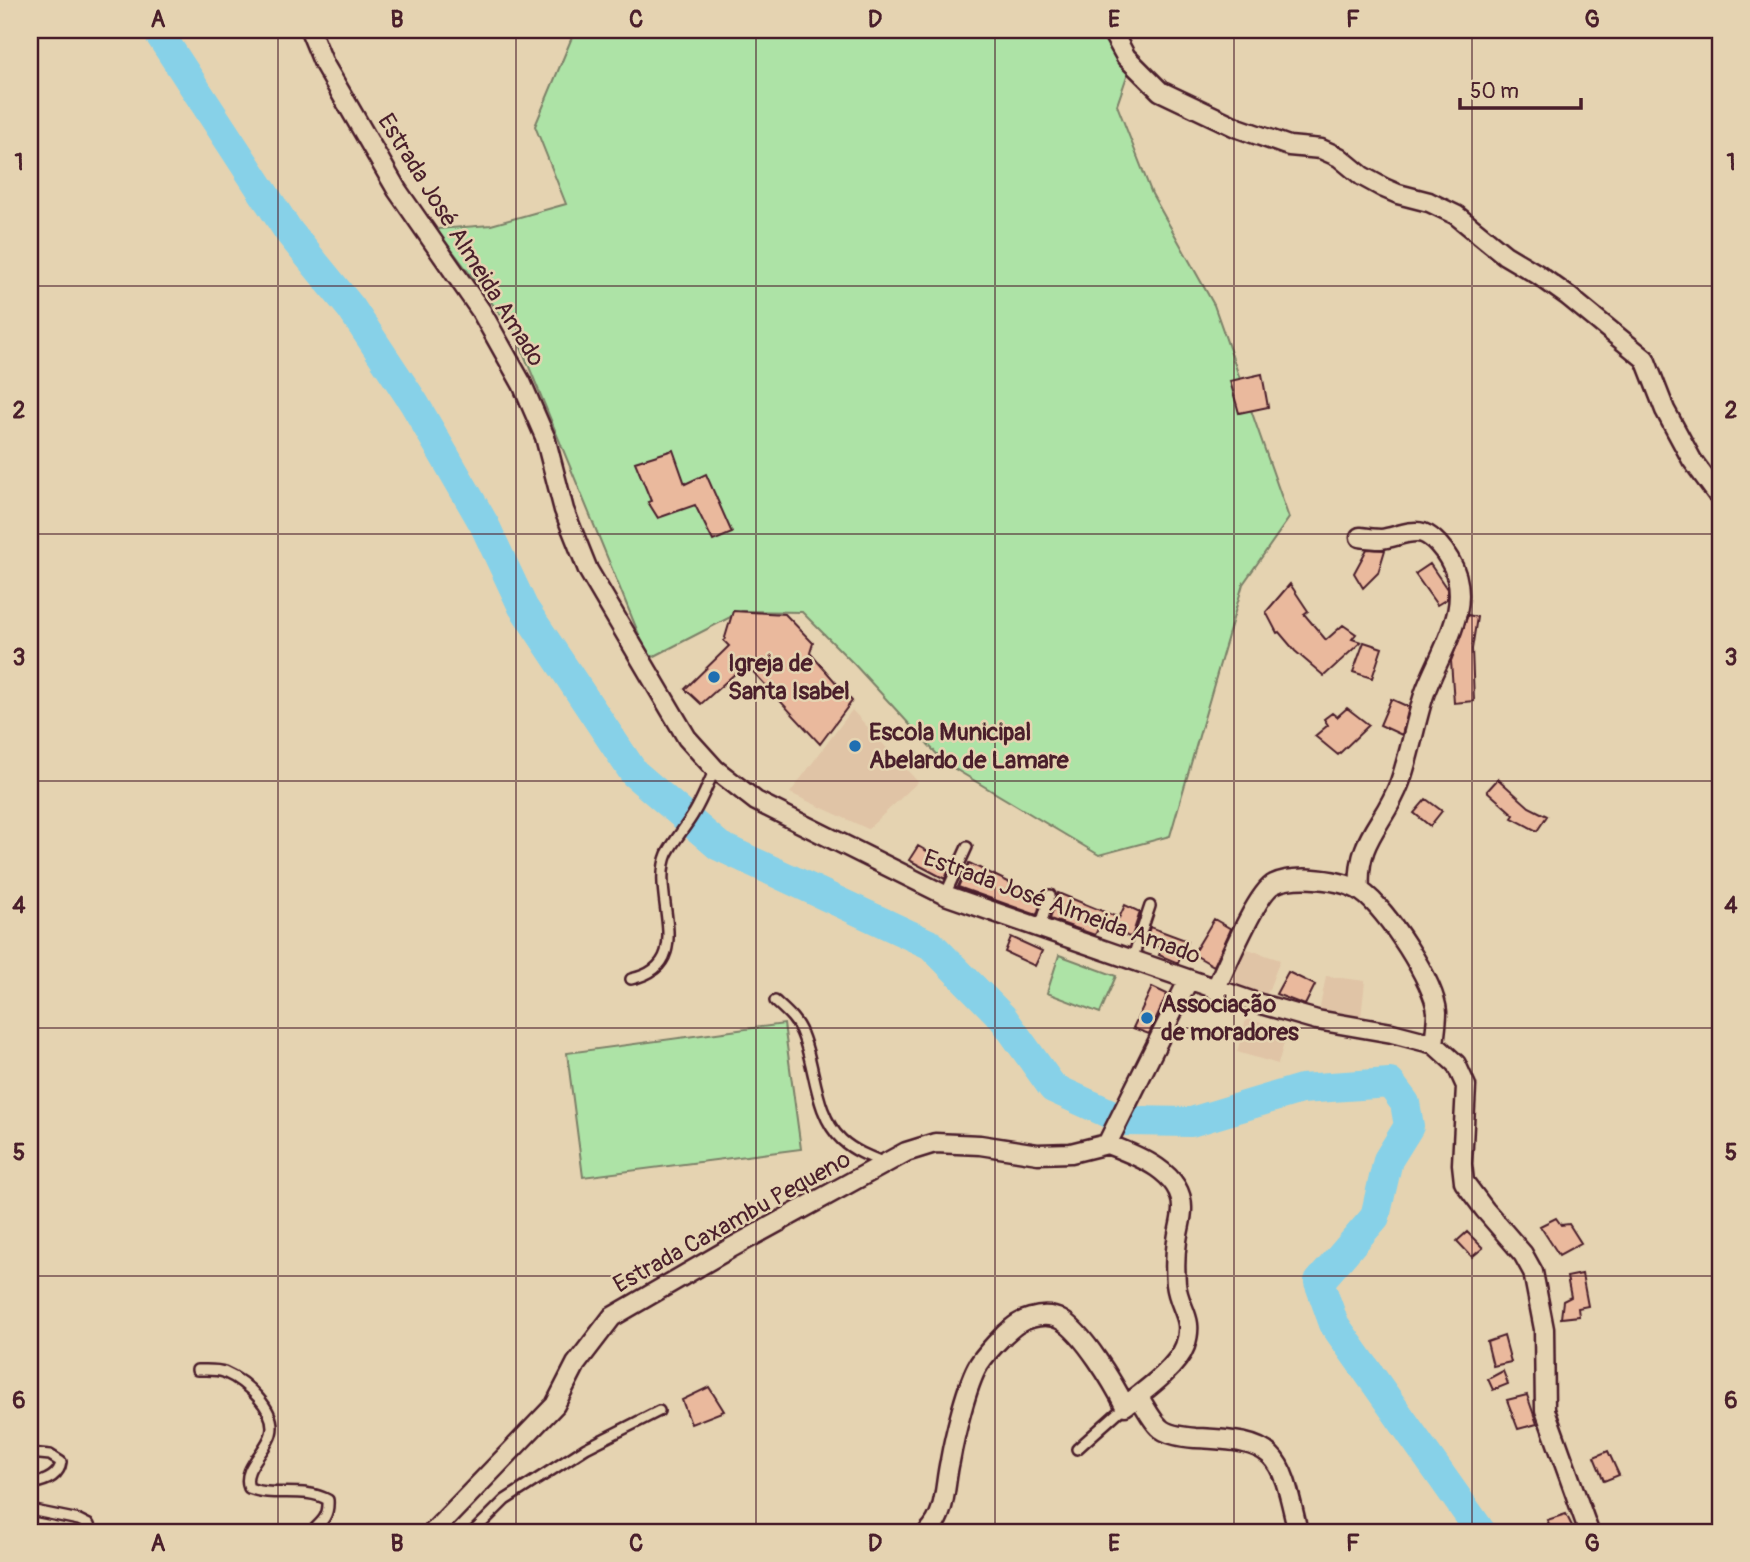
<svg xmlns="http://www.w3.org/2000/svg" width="1750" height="1562" font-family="Pangolin,sans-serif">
<rect width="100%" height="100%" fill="#e5d3b1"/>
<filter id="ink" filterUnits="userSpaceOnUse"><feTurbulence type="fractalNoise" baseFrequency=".0143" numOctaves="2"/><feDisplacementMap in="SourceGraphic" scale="14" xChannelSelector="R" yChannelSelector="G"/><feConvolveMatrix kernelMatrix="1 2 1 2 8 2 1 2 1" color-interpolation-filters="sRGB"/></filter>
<g filter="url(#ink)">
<path fill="#e0c4a6" d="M852,710L918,782L868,829L790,793Z
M1239,946L1280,960L1266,997L1224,982Z
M1326,976L1365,981L1361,1018L1319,1012Z
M1246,1019L1288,1029L1278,1064L1237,1052Z"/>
<path fill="#ade3a6" stroke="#7c8168" stroke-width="2" d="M575,30H1104L1129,70L1117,105L1152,194L1214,305L1289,518L1243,584L1170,836L1099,855L945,763L854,664L802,612L742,611L649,659L516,335L436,229L491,225L566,204L535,126Z
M1059,955L1116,976L1100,1013L1047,993Z
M784,1024L801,1149L583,1177L567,1053Z"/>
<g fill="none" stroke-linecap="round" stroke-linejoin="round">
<path stroke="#87d1e8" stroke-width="30" d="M157,30L289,232L351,308L414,403L484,524L523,607L634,773L719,846L931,945L1003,1018L1053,1088L1126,1121L1191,1122L1301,1089L1390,1083L1405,1103L1409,1126L1388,1160L1375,1217L1319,1282L1334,1324L1481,1532"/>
</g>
<path fill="#eab99d" stroke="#4a1f2b" stroke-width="2" d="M1262,374L1268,407L1239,413L1230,381Z
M673,450L685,484L706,474L732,533L713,541L695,505L658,518L648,502L651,501L635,462Z
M1367,549L1385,550L1378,573L1363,588L1354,573Z
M1430,564L1447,589V599L1437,605L1415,574Z
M1290,584L1308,611L1304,614L1326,640L1343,625L1356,634L1352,639L1361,642L1324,676L1295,651L1279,632L1277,633L1266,612Z
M733,611L785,614L813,643L810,653L852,701L820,744L746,664L701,704L685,689L729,646L724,641Z
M1468,615L1477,617L1472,649L1474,701L1454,703L1451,661Z
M1364,642L1382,648L1372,678L1353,672Z
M1391,699L1409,707L1402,735L1380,725Z
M1347,708L1369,725L1338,755L1315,736L1328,725L1324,719L1332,713L1337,717Z
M1498,779L1529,807L1547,816L1537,831L1512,818L1514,815L1487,791Z
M1426,799L1442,811L1430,826L1414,813Z
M918,846L951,865L945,879L909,860Z
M969,863L1023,889L1021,893L1041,901L1037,915L958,887Z
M1058,893L1119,918L1125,905L1140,912L1132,936L1129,937L1107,926L1105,930L1099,927L1095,935L1050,919Z
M1214,919L1231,929L1214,966L1193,954Z
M1150,927L1188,941L1178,963L1159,955L1162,949L1145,942Z
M1011,937L1042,951L1035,966L1005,952Z
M1288,972L1315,985L1305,1005L1276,994Z
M1152,987L1167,994L1149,1034L1133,1028Z
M1556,1218L1561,1225L1569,1224L1581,1243L1559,1255L1540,1226Z
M1467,1232L1483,1248L1472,1257L1457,1241Z
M1582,1274L1588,1306L1578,1308L1579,1316L1561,1318L1563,1301L1571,1297L1567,1277Z
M1504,1336L1511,1362L1493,1366L1487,1342Z
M1503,1371L1508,1384L1493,1390L1488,1379Z
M709,1387L724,1411L691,1424L682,1400Z
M1527,1395L1537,1424L1518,1429L1507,1400Z
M1608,1451L1619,1475L1604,1481L1594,1457Z
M1566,1514L1575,1532H1553L1547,1520Z"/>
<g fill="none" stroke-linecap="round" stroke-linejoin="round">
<defs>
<path id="lane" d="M945,895L967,847
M1040,928L1050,895
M1132,960L1150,906
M631,979C699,965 649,896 667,854C674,840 686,827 694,813C702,800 708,784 715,769
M775,1001C786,1011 797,1020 802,1034C816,1067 814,1114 842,1140C854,1151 870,1157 885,1163
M197,1370C206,1370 217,1369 224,1372C245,1381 278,1410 271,1434C266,1452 241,1469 249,1488C274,1498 304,1486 328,1500C329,1516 323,1521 311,1532
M1077,1449L1125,1406
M30,1453L50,1455L61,1462C59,1477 44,1482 30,1484
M30,1510L79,1520L89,1525L91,1532
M473,1532L505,1500L586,1448L659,1411"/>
<path id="street" d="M310,30L324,64L397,190L481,311L522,384L545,437L564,510L588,570L687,738L715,769L756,801L945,895L1257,1003L1317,1020L1392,1033L1434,1044L1456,1064L1466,1086L1462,1164L1464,1182L1485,1210L1523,1254L1533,1272L1544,1329L1545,1410L1589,1532
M1111,30L1126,57L1160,91L1238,128L1289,146L1321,149L1339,157L1362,176L1384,188L1398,194L1429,202L1456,215L1505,255L1537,274L1568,296L1645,359L1665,410L1692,460L1720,498
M1360,537C1367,538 1374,539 1381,539C1394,538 1410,529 1423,533C1434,537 1444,550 1449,559C1477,605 1439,652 1424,695C1415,723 1410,754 1400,782C1384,826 1356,838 1360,890
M1215,990C1225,969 1257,892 1274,884C1295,874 1343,879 1362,892C1386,908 1435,983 1437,1012C1437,1022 1435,1034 1434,1044
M1138,1396C1145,1406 1151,1419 1159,1427C1166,1435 1185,1437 1195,1438C1280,1441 1280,1453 1298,1532
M433,1532L555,1405L576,1364L612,1317L729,1249L906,1152L935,1143L980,1145L1038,1154L1071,1153L1107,1144
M928,1532C947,1513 944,1486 950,1461C954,1438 967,1383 979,1364C986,1353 995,1344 1004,1335C1013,1327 1019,1321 1031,1318C1041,1315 1051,1314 1061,1320C1083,1332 1114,1384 1125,1406C1143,1392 1177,1368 1185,1346C1195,1317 1179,1310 1176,1284C1175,1271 1175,1254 1177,1241C1178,1231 1182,1220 1182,1209C1183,1172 1136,1155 1107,1144L1188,981"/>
</defs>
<use href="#lane" stroke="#4a1f2b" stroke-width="14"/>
<use href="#street" stroke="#4a1f2b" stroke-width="23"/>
<use href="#lane" stroke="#e5d3b1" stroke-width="9"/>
<use href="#street" stroke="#e5d3b1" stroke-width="18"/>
</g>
</g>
<path fill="none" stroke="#4a1f2b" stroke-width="2" stroke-opacity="0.55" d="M278,30V1532M516,30V1532M756,30V1532M995,30V1532M1234,30V1532M1472,30V1532M30,286H1720M30,534H1720M30,781H1720M30,1028H1720M30,1276H1720"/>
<g fill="#1f6fb2" stroke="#e5d3b1" stroke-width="2.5">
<circle cx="714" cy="677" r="7"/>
<circle cx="855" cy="746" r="7"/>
<circle cx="1147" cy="1018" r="7"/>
</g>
<g text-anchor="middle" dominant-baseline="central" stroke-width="5" stroke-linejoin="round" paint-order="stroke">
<g font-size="24" fill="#4a1f2b" stroke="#e5d3b1">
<text transform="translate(461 240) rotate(58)">Estrada José Almeida Amado</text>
<text transform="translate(1062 907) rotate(20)">Estrada José Almeida Amado</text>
<text transform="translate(732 1222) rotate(-29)">Estrada Caxambu Pequeno</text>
</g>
<g font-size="24" font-weight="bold" fill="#4a1f2b" stroke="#e5d3b1" text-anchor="start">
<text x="728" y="663">Igreja de<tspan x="728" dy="28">Santa Isabel</tspan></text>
<text x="869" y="732">Escola Municipal<tspan x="869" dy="28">Abelardo de Lamare</tspan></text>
<text x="1161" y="1004">Associação<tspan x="1161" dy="28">de moradores</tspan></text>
</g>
</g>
<rect width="1750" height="1562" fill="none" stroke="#e5d3b1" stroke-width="77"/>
<path d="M1460 98v10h121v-10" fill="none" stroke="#4a1f2b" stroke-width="3.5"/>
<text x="1470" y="98" font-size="21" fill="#4a1f2b" stroke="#e5d3b1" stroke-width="5" paint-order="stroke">50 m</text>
<rect x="38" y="38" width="1674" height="1486" fill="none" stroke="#4a1f2b" stroke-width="2.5"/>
<g font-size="23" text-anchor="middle" font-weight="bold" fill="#4a1f2b">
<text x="158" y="27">A</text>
<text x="397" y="27">B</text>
<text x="636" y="27">C</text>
<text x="875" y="27">D</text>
<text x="1114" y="27">E</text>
<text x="1353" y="27">F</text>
<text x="1592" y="27">G</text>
<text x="19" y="170">1</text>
<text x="1731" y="170">1</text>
<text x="19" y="418">2</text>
<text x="1731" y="418">2</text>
<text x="19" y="665">3</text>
<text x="1731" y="665">3</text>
<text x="19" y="913">4</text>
<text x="1731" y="913">4</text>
<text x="19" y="1160">5</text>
<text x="1731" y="1160">5</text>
<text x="19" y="1408">6</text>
<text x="1731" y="1408">6</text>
<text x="158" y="1551">A</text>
<text x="397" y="1551">B</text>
<text x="636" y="1551">C</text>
<text x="875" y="1551">D</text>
<text x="1114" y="1551">E</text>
<text x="1353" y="1551">F</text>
<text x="1592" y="1551">G</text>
</g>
</svg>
